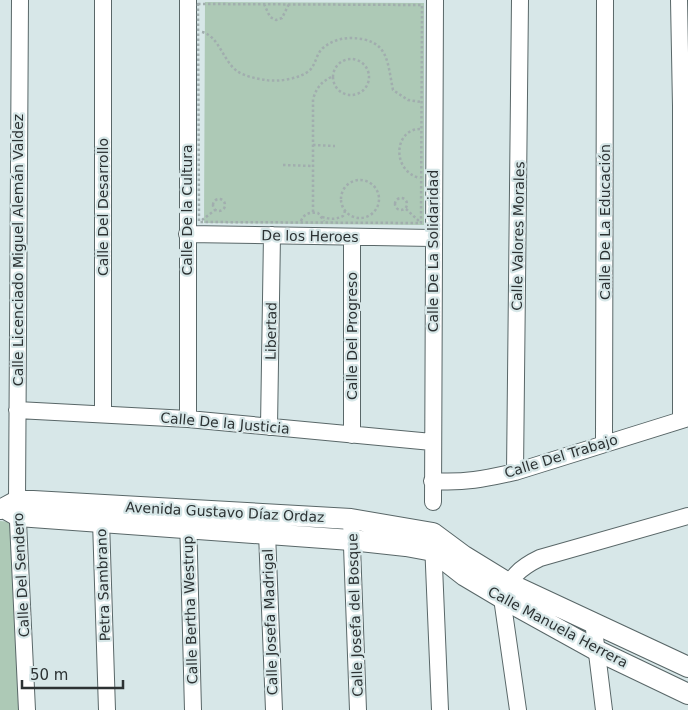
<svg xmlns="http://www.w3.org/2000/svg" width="688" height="710" font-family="'DejaVu Sans',sans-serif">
<rect width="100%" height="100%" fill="#d7e7e8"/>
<path fill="#adc9b6" d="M205,2L424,3V225L204,223Z
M0,521L11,522L20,710H0Z"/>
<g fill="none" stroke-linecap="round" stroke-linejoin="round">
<defs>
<path id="minor" d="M20,0L17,501L27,710
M103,0V414
M679,0L681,106V420
M187,234L433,238
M352,237V435
M17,410L188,419L432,442
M188,419V0
M269,427L272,235
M604,443L605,0
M515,472L520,0
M432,481C465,483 484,479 515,472L688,418
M433,502L435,0
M188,517L193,710
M351,519L358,710
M101,521L107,710
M267,533L274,710
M433,542L440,710
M593,621L604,710
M518,710L502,598C511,577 519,568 540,558L688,516"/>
<path id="tertiary" d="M4,508L18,516L351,540L406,546L433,551L465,576L502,598L596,650L688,694
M0,509L4,508L17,501H33L351,519L433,533L464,556L508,583L688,667"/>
</defs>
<use href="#minor" stroke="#596768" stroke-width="18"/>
<use href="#tertiary" stroke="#596768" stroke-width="22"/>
<path stroke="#a1adae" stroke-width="2.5" stroke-dasharray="2.5 2.5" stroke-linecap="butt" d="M198,4L422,5L421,223L199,222Z
M264,4L270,17L276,20L282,18L289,4
M202,32C219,36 223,61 237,71C244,76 257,79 266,80C278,82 300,79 310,70C316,64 316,54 323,48C331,41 341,38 351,38C389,39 387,61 393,90L408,100L421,102
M333 77a18 18 0 1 1 36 0a18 18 0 1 1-36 0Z
M420,129C394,129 391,171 420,178
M313,145L335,146
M283,165L313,166
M341 199a19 19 0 1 1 38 0a19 19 0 1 1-38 0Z
M395 204a6 6 0 1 1 12 0a6 6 0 1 1-12 0Z
M213 205a6 6 0 1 1 12 0a6 6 0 1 1-12 0Z
M406,209L420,222
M313,212V99C317,87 321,82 333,76
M322,217C330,219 335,220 343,216L345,211
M202,220L215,210
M301,221C304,213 311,212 318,213L324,221"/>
<use href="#minor" stroke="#fff" stroke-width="16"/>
<use href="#tertiary" stroke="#fff" stroke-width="20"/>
</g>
<g text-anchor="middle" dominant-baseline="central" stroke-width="4.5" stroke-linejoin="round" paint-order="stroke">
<g font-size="14" fill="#2c3233" stroke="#d7e7e8">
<text transform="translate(103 207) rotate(-90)">Calle Del Desarrollo</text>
<text transform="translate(187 210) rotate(-90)">Calle De la Cultura</text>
<text transform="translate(605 222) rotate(-90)">Calle De La Educación</text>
<text transform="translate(310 236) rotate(1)">De los Heroes</text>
<text transform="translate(518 236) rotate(-89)">Calle Valores Morales</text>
<text transform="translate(18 250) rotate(-90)">Calle Licenciado Miguel Alemán Valdez</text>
<text transform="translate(433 251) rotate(-90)">Calle De La Solidaridad</text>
<text transform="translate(271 331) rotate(-89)">Libertad</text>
<text transform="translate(352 336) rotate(-90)">Calle Del Progreso</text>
<text transform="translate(225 423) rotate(5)">Calle De la Justicia</text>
<text transform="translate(561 456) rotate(-17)">Calle Del Trabajo</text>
<text transform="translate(225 512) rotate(3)">Avenida Gustavo Díaz Ordaz</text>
<text transform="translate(21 575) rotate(-93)">Calle Del Sendero</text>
<text transform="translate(103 585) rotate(-92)">Petra Sambrano</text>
<text transform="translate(190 610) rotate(-92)">Calle Bertha Westrup</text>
<text transform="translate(355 615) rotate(-92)">Calle Josefa del Bosque</text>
<text transform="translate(270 622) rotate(-92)">Calle Josefa Madrigal</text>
<text transform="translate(558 627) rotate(28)">Calle Manuela Herrera</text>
</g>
</g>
<path d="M22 680v8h101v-8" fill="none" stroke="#2c3233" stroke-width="2.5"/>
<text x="30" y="680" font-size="15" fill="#2c3233" stroke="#d7e7e8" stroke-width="4" paint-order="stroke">50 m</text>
</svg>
